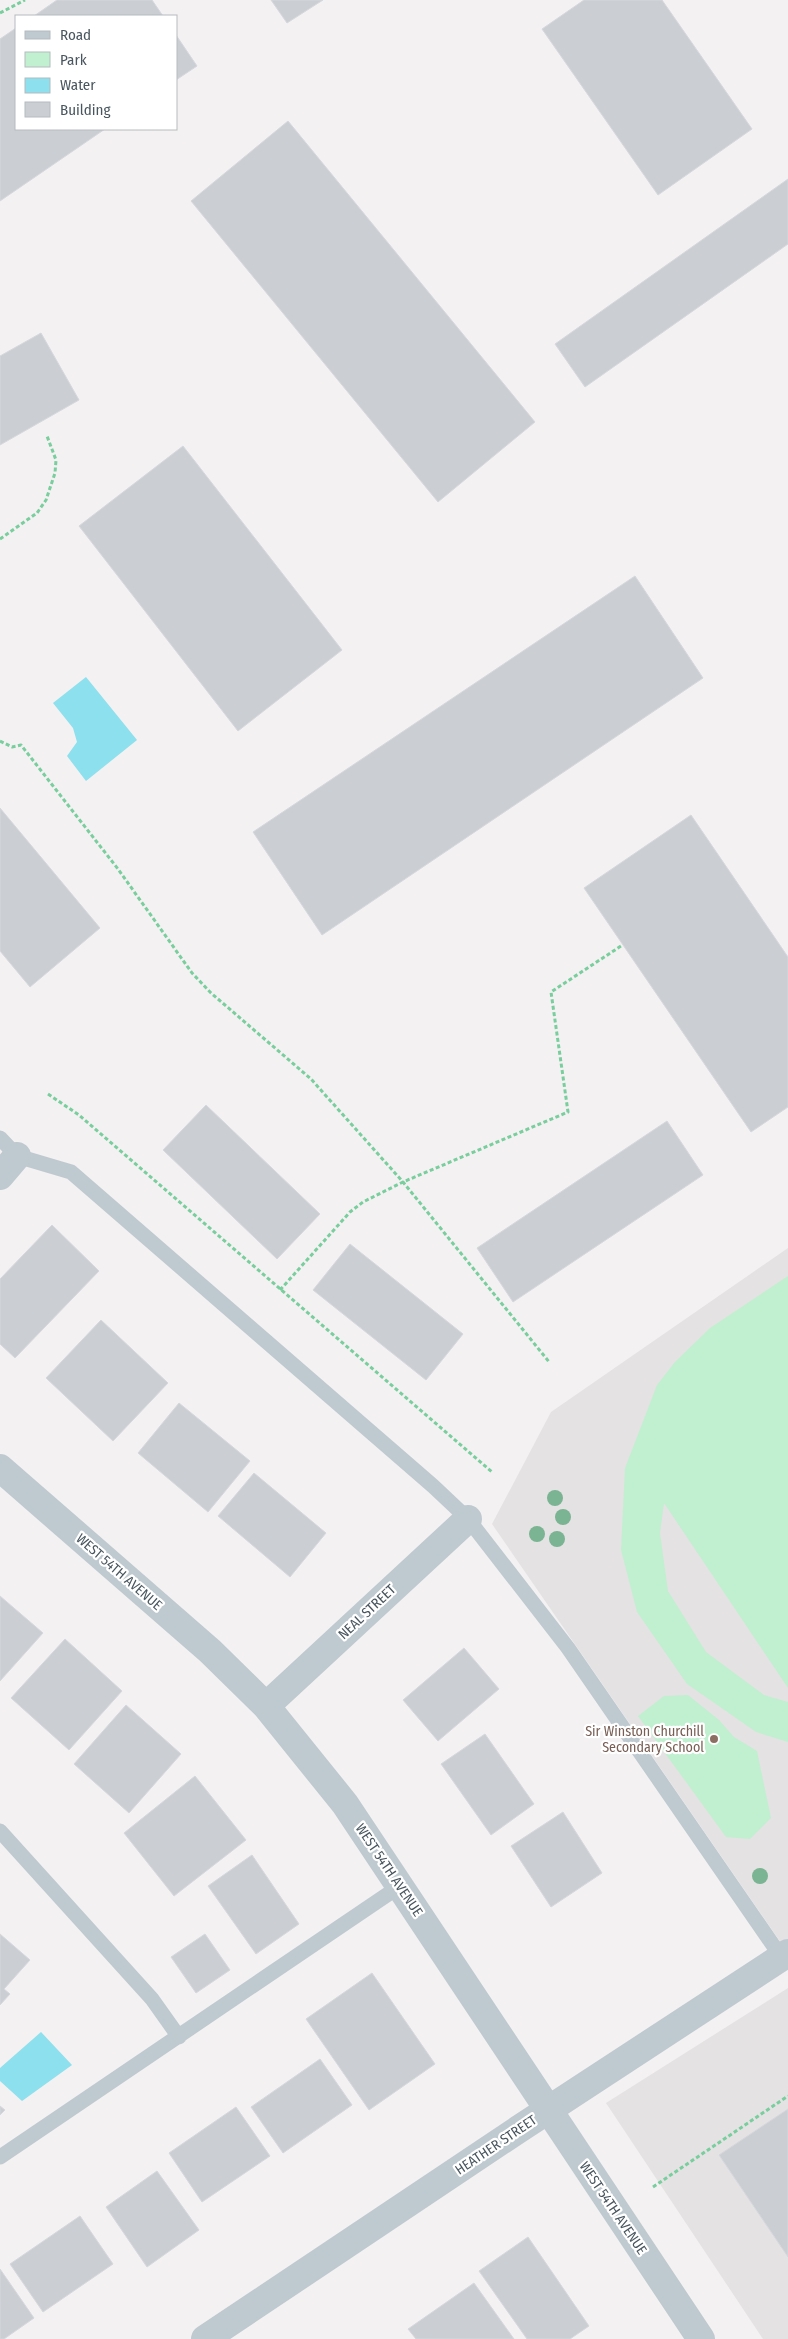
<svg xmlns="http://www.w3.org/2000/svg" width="788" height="2339" font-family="'Fira Sans Condensed',sans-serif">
<rect width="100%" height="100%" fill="#f3f1f1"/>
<path fill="#e4e2e3" d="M788,1248V1953L492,1524L551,1412Z
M788,1988V2339H763L606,2103Z"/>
<path fill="#c0f0cf" d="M788,1276V1688L664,1503L660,1533L668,1591L706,1652L764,1695L788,1702V1742L756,1732L687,1684L637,1612L621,1550L625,1468L657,1385L675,1362L710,1328Z
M688,1695L719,1720L734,1737L757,1751L771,1818L750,1839L726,1837L638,1716L664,1696Z"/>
<path fill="#8de0ed" d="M86,677L137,740L86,781L67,756L77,742L73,728L53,703Z
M41,2032L72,2065L22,2101L0,2081V2068Z"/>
<path fill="#cbced3" stroke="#d5d8dc" d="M57,0H152L163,16H34Z
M271,0H323L287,23Z
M584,0H662L752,129L658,195L542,29Z
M16,28V129H105L0,201V39Z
M176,35L197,66L176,80Z
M288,121L535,422L438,502L191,201Z
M788,179V244L585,387L555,344Z
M41,333L79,400L0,445V356Z
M183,446L342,650L238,731L79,526Z
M635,576L703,678L322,935L253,832Z
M0,808L100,928L30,987L0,951Z
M691,815L788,957V1107L751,1132L584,888Z
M206,1105L320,1214L277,1259L163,1150Z
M667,1121L703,1175L513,1302L477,1248Z
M52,1225L99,1271L15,1358L0,1344V1279Z
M350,1244L463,1334L426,1380L313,1290Z
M101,1320L168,1383L113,1441L46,1378Z
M179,1403L250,1461L208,1512L138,1453Z
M254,1473L326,1533L290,1577L218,1516Z
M0,1596L43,1633L0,1681Z
M65,1639L122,1691L69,1750L11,1698Z
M464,1648L499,1689L438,1741L403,1700Z
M126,1705L181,1754L129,1813L74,1764Z
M485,1734L534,1804L491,1835L441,1764Z
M195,1776L246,1840L174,1896L124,1833Z
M563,1812L602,1873L551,1907L511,1846Z
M252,1855L299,1924L256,1954L208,1886Z
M0,1934L30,1960L4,1989L10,1994L0,2005Z
M205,1934L230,1970L196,1993L171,1957Z
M372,1973L435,2064L369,2110L306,2019Z
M320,2059L352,2105L283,2153L251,2107Z
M0,2106L5,2110L0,2115Z
M236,2107L270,2156L202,2202L169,2153Z
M788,2109V2257L719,2155Z
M157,2171L199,2230L147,2267L106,2207Z
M80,2216L113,2264L43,2312L10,2264Z
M528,2237L589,2326L570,2339H527L479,2271Z
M0,2269L34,2318L4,2339H0Z
M474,2283L514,2339H416L408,2329Z"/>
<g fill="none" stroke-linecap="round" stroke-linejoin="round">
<path stroke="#78ce9d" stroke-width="3" stroke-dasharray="4 2.5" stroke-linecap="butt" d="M0,13L25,0
M0,539L37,513L46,500L55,473L56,460L47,436
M0,741L12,747L21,745L118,869L192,973L211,993L311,1079L403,1182L550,1363
M48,1094L79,1115L492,1472
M280,1290L350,1212L363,1202L403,1182L568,1112L551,992L621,946
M653,2187L788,2096"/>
<path stroke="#bfc9d0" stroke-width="15" d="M0,1138L17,1156L71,1172L433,1486L468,1519L568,1648L782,1958
M0,1831L152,1999L179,2037
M0,2157L400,1886"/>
<path stroke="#bfc9d0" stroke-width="28" d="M0,1176L17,1156
M0,1468L210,1651L266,1706L345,1804L701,2339
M266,1706L468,1519
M205,2339L519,2129L788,1953"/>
</g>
<g fill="#7ab492">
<circle cx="555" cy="1498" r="8"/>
<circle cx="563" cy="1517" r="8"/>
<circle cx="537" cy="1534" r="8"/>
<circle cx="557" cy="1539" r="8"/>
<circle cx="760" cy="1876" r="8"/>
</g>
<circle fill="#8d6e63" stroke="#fff" stroke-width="2" cx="714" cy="1739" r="5"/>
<g text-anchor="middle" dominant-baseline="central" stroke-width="4.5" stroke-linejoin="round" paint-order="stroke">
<g font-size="14" fill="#49565f" stroke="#fff">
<text transform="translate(119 1572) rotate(41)">WEST 54TH AVENUE</text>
<text transform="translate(367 1612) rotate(-43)">NEAL STREET</text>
<text transform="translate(389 1870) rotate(56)">WEST 54TH AVENUE</text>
<text transform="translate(496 2145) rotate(-34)">HEATHER STREET</text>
<text transform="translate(613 2208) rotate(56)">WEST 54TH AVENUE</text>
</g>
<g font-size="14" fill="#785e54" stroke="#fff" text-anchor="end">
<text x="704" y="1731">Sir Winston Churchill<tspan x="704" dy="16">Secondary School</tspan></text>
</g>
</g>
<rect x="15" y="15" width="162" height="115" fill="#ffffff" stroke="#b6bbbf"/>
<rect x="25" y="31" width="25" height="8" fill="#bfc9d0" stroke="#b6bbbf"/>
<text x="60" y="40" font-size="15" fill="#49565f">Road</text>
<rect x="25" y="52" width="25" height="15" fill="#c0f0cf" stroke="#b6bbbf"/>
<text x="60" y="65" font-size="15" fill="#49565f">Park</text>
<rect x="25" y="78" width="25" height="15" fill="#8de0ed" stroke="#b6bbbf"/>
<text x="60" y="90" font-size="15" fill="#49565f">Water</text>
<rect x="25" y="102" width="25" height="15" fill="#cbced3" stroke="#b6bbbf"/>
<text x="60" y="115" font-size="15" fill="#49565f">Building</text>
</svg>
